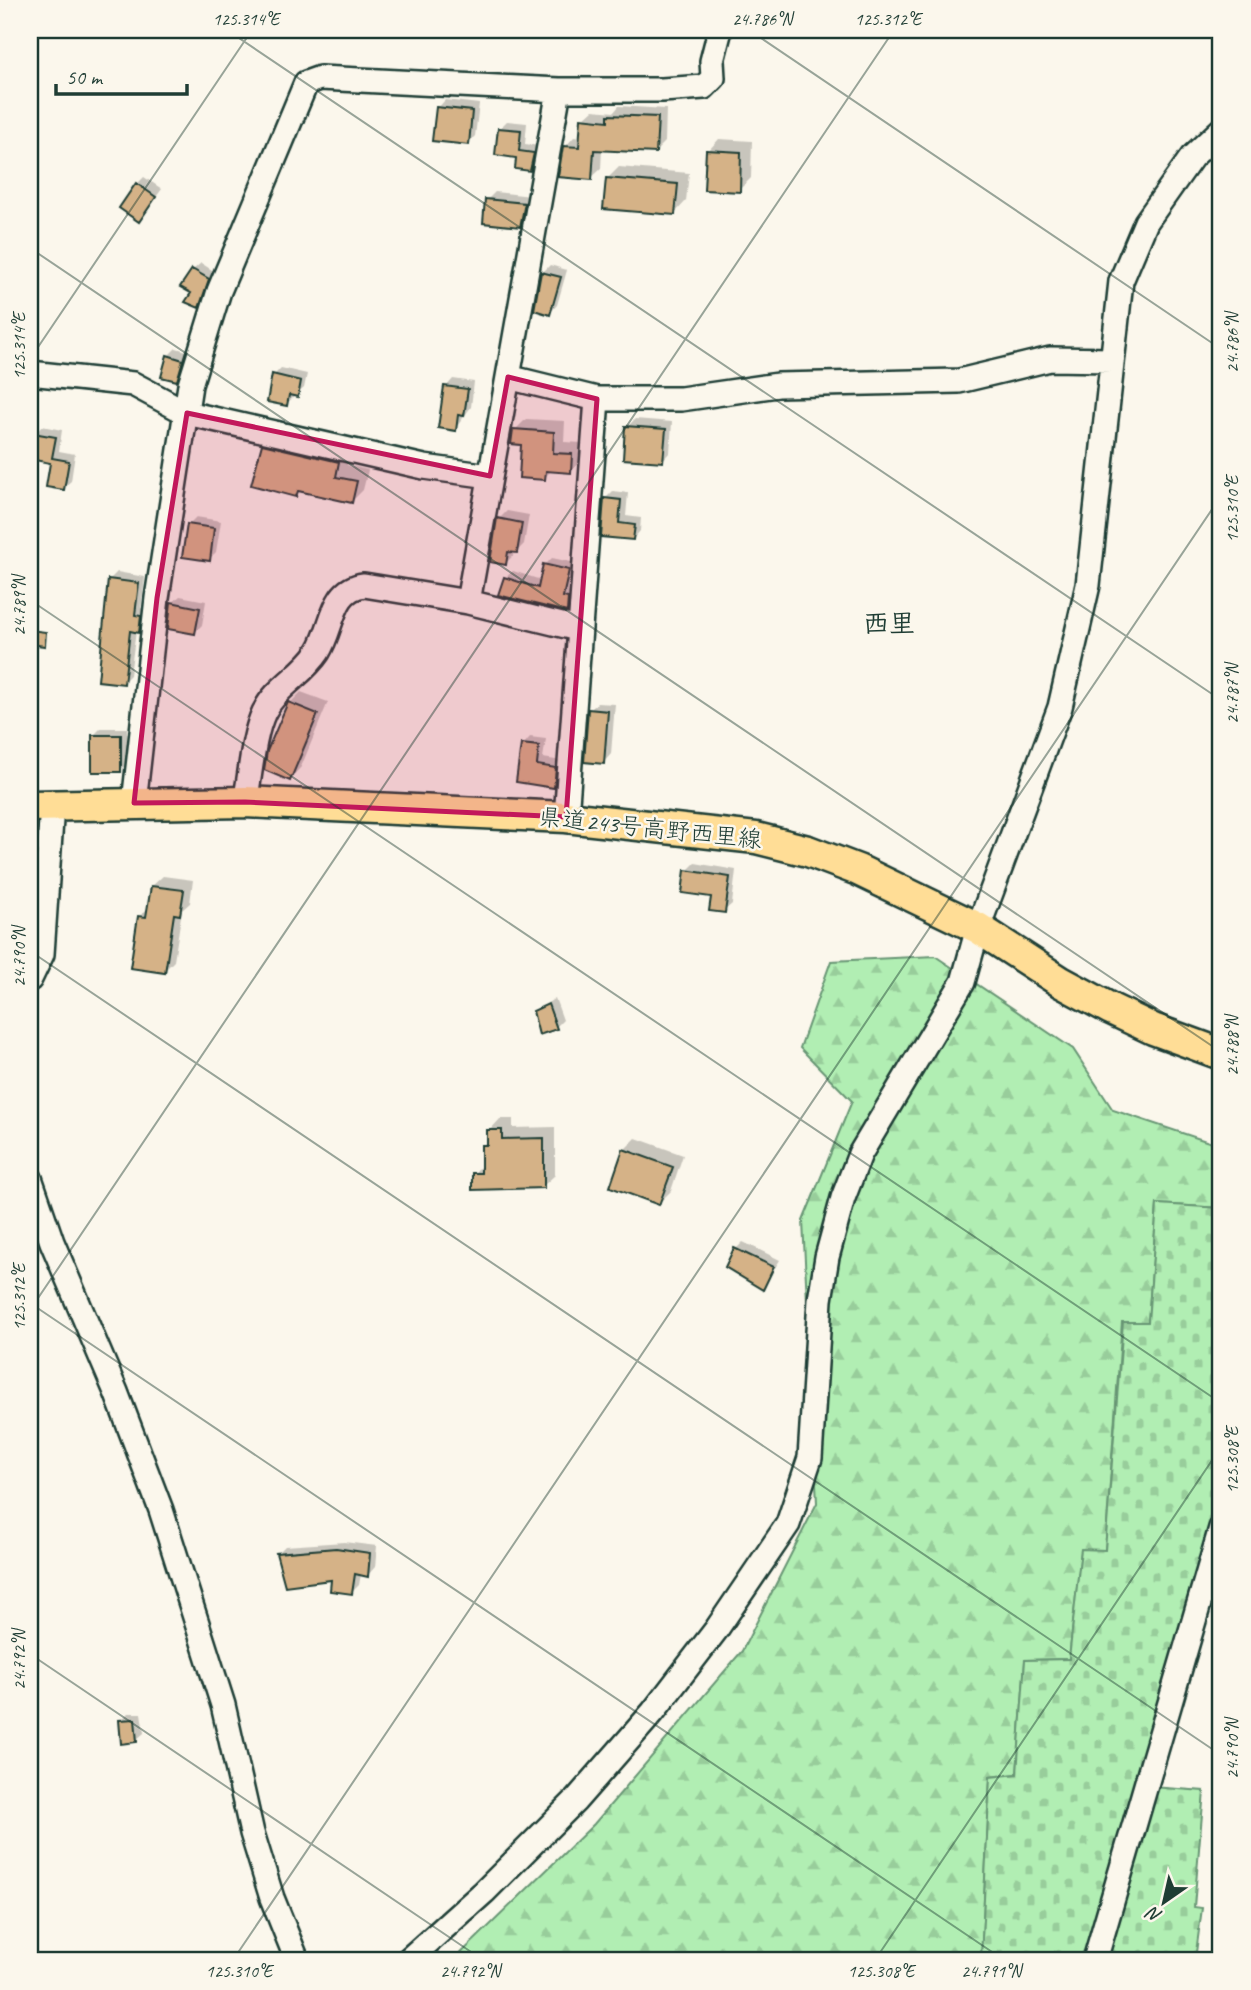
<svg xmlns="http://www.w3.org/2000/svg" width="1251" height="1990" font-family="Caveat,'Klee One',sans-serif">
<defs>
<pattern id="forest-firs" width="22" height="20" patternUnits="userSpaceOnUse" patternTransform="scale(1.75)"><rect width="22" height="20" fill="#b1eeb3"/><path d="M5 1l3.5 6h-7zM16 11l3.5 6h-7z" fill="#98cd9b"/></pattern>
<pattern id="cemetery-stones" width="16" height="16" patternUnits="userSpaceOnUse" patternTransform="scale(1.75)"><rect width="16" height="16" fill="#b1eeb3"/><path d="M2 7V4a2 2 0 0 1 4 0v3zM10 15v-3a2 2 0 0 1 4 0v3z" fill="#98cd9b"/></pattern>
</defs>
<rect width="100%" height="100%" fill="#fbf7ec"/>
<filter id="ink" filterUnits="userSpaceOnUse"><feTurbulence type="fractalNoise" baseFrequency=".0143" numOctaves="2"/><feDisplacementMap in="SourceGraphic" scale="14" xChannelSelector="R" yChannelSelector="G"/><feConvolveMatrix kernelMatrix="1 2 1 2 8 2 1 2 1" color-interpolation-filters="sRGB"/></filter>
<g filter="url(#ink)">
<path fill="url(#forest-firs)" stroke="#689674" stroke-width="2" d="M935,956L1073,1049L1113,1110L1221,1146V1208L1157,1204L1148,1322H1122L1105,1550H1081L1069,1659L1025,1660L1017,1774L990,1777L981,1960H454L594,1824L742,1651L817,1503L803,1221L852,1101L800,1048L831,961Z"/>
<path fill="url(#cemetery-stones)" stroke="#689674" stroke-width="2" d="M1157,1204L1221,1208V1490L1088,1960H981L990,1777L1017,1774L1025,1660L1069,1659L1081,1549L1105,1550L1123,1322H1148Z
M1152,1787L1204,1791L1194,1907L1202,1908L1195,1960H1104Z"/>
<path fill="#0003" d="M758,30H783L778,34Z
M445,100L479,104L475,136L468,143L438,108Z
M619,106L666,109L665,142L656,151L602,149L601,169L591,178L565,147L574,137L582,138L583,119L593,110L614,112Z
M507,121L527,123L525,144L540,146L537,161L530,169L499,129Z
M719,139L752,141L751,178L739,190L708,151Z
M619,167L689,173L686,201L675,213L607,179Z
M144,177L162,189L139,220L137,184Z
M495,192L531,196L527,218L520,225L487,200Z
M201,263L215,272L206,298L199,306L194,293L193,270Z
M550,265L567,270L557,305L550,313L543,272Z
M176,348L190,352L184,371L176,379L168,356Z
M281,368L307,374L304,388L286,404L274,375Z
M453,379L474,382L471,407L455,429L446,387Z
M526,419L565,421L564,442L583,443L582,460L570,472L552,470L544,478L515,430Z
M635,419L672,422L670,452L663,460L627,427Z
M42,426L62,430L59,451L75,454L71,481L63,488L52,461L35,434Z
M275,434L350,451L347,465L368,470L363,490L352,501L300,490L296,495L263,445Z
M613,491L628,493L626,516L641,518L640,531L633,539L603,535L605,499Z
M507,511L529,515L524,544L506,563L499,519Z
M196,517L221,521L216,552L209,559L188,525Z
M552,558L576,563L570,590L575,591L574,603L567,610L505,578L513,571L541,580L545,565Z
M117,572L145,577L141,608L147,609L145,624L136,631L130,675L123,682L110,579Z
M180,596L206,601L202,625L195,632L172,603Z
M301,692L328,702L301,767L290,779L289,704Z
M597,703L615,704L611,754L604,762L590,710Z
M101,728H127L128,763L120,770L93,736Z
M530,737L546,739L543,758L562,761L561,778L554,786L518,781L523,745Z
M695,863L736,870L732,904L724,911L687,871Z
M163,876L193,880L190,903L182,910L174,961L164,971L140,916L149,907L152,886Z
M555,998L563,1020L556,1027L535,1012Z
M500,1119H513V1128L555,1127V1175L543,1186L473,1174L482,1165V1146L489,1139V1131Z
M636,1138L683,1155L671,1191L659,1203L624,1150Z
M743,1242L780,1260L762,1288L736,1249Z
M344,1542L377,1546L375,1567L368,1575L361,1574L359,1585L351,1593L333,1578L278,1553L285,1546Z
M128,1713H141L144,1733L136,1740L121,1720Z"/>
<path fill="#d5b287" stroke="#1f3d34" stroke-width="2" d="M436,107L472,111L469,145L432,141Z
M608,115L658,117L656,153L594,150L592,180L558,177L563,146L579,147L581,118L608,121Z
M498,128L521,130L519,151L534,153L530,171L515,169L516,158L495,155Z
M706,150L741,152L740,192L704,190Z
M606,178L678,184L675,215L603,209Z
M136,183L156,197L139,222L119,208Z
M485,199L525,203L520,227L483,223Z
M192,269L209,279L199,308L185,302L191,293L180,287Z
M541,272L561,277L550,315L534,310Z
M167,355L183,360L177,381L161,377Z
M272,374L301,381L298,397L289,395L287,406L267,402Z
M444,386L468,389L464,416L458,415L456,431L438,428Z
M625,426L666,429L663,462L623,459Z
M513,429L554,432L553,453L572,454L571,473L546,471L545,480L519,478L521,445L511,444Z
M33,433L56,437L52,458L69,461L64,490L46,487L50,463L30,459Z
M262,444L339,462L336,477L357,481L352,503L298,491L296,497L251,485Z
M604,498L621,500L619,523L635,525L633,540L601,537Z
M497,518L522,523L517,553L508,552L506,565L490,562Z
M187,524L214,528L210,561L182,557Z
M543,564L569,570L563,597L568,598L567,612L498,595L504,577L538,588Z
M108,579L139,583L135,615L141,616L139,633L130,631L124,684L98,681Z
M171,602L200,608L195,634L168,629Z
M30,630L46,632L45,646L30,644Z
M288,702L318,714L290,781L264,770L267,751Z
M588,709L608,711L604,764L584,762Z
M92,735H121V772H92Z
M521,744L539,746L537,765L556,768L554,788L516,782Z
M685,870L730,877L725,913L709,911L711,897L682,893Z
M151,886L184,890L180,915L174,914L165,973L130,968L138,916L146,917Z
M548,1004L557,1029L539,1035L533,1011Z
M487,1130H502V1139L544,1138V1188L472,1190V1173H481V1145H487Z
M623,1149L673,1167L659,1205L610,1187Z
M734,1248L774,1267L763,1290L725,1267Z
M336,1548L370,1553L368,1577L355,1574L352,1594L330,1591L331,1580L285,1586L276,1553Z
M135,1719L137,1742L121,1744L119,1720Z"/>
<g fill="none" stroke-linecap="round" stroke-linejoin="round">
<defs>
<path id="minor" d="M30,373L133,384L187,413L424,467L490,476
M508,377L597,399H681L778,385L959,381L1050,359L1112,360
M468,602L559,90
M245,802C251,774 252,738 264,712C276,687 303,675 318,652C334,627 331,589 364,585L468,602L578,629
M134,803L157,598L190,385L219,291L306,83L320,78L559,90H662L704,87L713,78L712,61L720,30
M566,817L597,399
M30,979L42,954L52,805
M30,1178L52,1242L116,1392L161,1510L223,1705L252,1833L272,1898L297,1960
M408,1960L484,1892L576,1800L653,1712L716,1630L788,1524L810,1458L820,1300L827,1257L843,1198L860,1154L963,982L978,928L1060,707L1088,585L1121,281L1146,222L1192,157L1221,130
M1095,1960L1221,1528"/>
<path id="major" d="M30,806L245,802L566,817L756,838L808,851L858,870L978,928L1061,982L1111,1009L1153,1029L1221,1054"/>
</defs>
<use href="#minor" stroke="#1f3d34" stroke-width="28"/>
<use href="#major" stroke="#1f3d34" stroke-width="35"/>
<use href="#minor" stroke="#fbf7ec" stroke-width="23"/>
<use href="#major" stroke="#ffdd96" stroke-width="30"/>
</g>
</g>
<path fill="#c2185b" fill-opacity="0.2" stroke="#c2185b" stroke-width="5" stroke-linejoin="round" d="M508,377L597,399L566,817L245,802L134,803L157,598L187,413L490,476Z"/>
<path fill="none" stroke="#1f3d34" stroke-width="2" stroke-opacity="0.45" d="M227,30L1221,700M749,30L1221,349M30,248L1221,1052M30,359L252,30M30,600L1221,1403M30,951L1221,1755M30,1303L1004,1960M30,1310L894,30M30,1654L483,1960M233,1960L1221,496M875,1960L1221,1447"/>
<g text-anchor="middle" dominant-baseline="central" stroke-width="5" stroke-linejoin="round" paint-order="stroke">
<g font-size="24" fill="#1f3d34" stroke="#fbf7ec">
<text transform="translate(650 828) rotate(6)">県道243号高野西里線</text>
</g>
<g font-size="26" font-weight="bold" fill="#1f3d34" stroke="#fbf7ec">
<text x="889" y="623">西里</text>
</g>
</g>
<rect width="1251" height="1990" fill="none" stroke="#fbf7ec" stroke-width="77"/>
<g transform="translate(1164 1902) rotate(214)" stroke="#fbf7ec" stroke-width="5" paint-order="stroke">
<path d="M0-5L12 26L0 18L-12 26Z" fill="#1f3d34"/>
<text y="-10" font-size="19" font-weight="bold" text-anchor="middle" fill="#1f3d34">N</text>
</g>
<path d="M56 84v10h131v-10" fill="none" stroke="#1f3d34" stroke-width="3.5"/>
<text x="66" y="84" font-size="21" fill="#1f3d34" stroke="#fbf7ec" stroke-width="5" paint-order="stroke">50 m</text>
<rect x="38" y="38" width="1174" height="1914" fill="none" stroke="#1f3d34" stroke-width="2.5"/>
<g font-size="18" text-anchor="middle" fill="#1f3d34">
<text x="246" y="25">125.314°E</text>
<text x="762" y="25">24.786°N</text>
<text x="888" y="25">125.312°E</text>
<text transform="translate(1232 343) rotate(-90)" y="6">24.786°N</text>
<text transform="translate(19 346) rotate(-90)" y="6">125.314°E</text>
<text transform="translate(1232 509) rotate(-90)" y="6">125.310°E</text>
<text transform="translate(19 606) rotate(-90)" y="6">24.789°N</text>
<text transform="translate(1232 694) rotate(-90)" y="6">24.787°N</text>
<text transform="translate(19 957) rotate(-90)" y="6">24.790°N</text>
<text transform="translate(1232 1046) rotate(-90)" y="6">24.788°N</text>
<text transform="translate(19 1297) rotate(-90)" y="6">125.312°E</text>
<text transform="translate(1232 1460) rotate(-90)" y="6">125.308°E</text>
<text transform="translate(19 1660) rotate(-90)" y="6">24.792°N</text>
<text transform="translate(1232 1749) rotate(-90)" y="6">24.790°N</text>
<text x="239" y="1977">125.310°E</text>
<text x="470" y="1977">24.792°N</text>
<text x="881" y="1977">125.308°E</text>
<text x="991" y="1977">24.791°N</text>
</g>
</svg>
